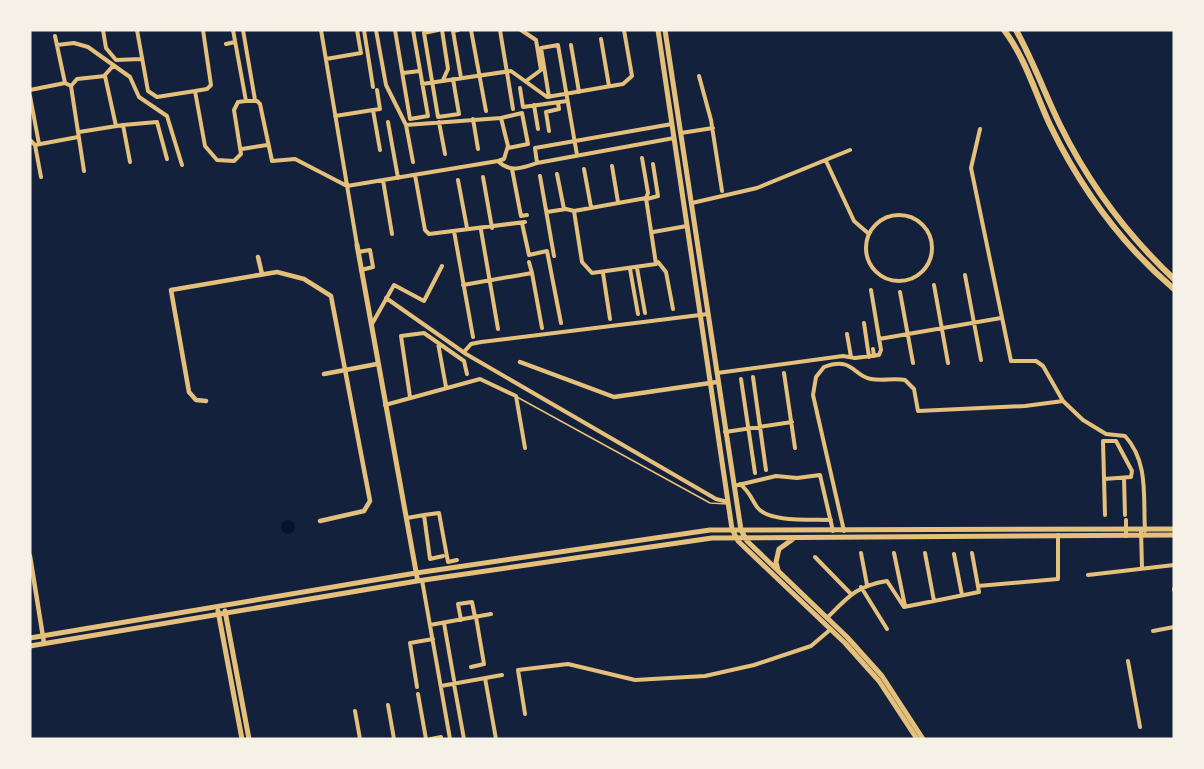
<svg xmlns="http://www.w3.org/2000/svg" width="1204" height="769" font-family="Arial,sans-serif">
<rect width="100%" height="100%" fill="#14213d"/>
<path fill="#0b132b" d="M281 527a7 7 0 1 1 14 0a7 7 0 1 1-14 0Z"/>
<g fill="none" stroke-linecap="round" stroke-linejoin="round">
<path stroke="#e5c07b" stroke-width="1.5" d="M517,397L710,503L727,504"/>
<path stroke="#e5c07b" stroke-width="4" d="M103,30L106,48L116,60L141,59
M137,30L148,91L157,97L195,91L205,146L217,160L234,161L241,154L234,110L238,102L246,101
M233,30L246,101H257L260,104L272,161L295,159L347,186L498,161C510,173 522,168 537,163
M243,30L255,100
M321,30L357,245
M364,30L373,87
M376,30L386,85L406,125L501,118L508,146L504,159L498,161
M395,30L410,119L428,116L413,30
M438,30L424,33L438,117L459,114L453,79
M442,30L448,69L443,80
M458,30L453,31L461,78
M471,30L486,111
M500,30L513,109
M521,30L536,40L541,70L526,81
M55,36L65,83L71,86L84,171
M601,39L609,86
M226,44L235,42
M57,45L74,43L88,47L130,77L139,97L167,116L182,165
M571,45L579,92
M326,59L361,53L357,30
M403,73L420,71
M104,76L113,66
M699,76L711,120L722,191
M422,84L511,71L547,97L623,84L632,76L624,30
M71,86L77,79L105,76L116,126
M520,88L523,107L567,101
M30,90L65,83
M195,91L207,89L211,85L203,30
M30,96L39,144
M549,97L541,48L558,45L577,155
M534,105L538,129
M373,110L380,109L377,90
M335,116L373,110L380,150
M501,118L522,113L528,144L508,148
M473,119L478,149
M388,122L398,178
M439,122L445,154
M672,124L535,148L537,163L674,138
M123,125L157,122L167,159
M406,125L413,162
M980,129L971,168L1011,361H1036L1043,366L1063,401L1083,420L1106,434L1125,436C1149,462 1143,498 1145,531
M549,131L546,112L559,109L558,103
M79,132L123,125L130,162
M681,133L713,128
M30,140L35,145L41,177
M35,145L78,137
M242,149L267,145
M642,158L648,193L646,198
M826,161L854,221L869,234
M612,166L618,202
M512,169L521,216L527,215
M584,169L591,207
M557,174L564,209
M415,175L425,230L429,234L525,222
M540,176L554,256
M483,177L492,228
M383,180L392,234
M458,180L467,228
M646,198L656,264L592,273L582,262L574,211Z
M647,199L658,196L653,164
M692,203L757,188L850,150
M547,212L566,209L574,211
M866 248a33 33 0 1 1 66 0a33 33 0 1 1-66 0Z
M522,223L529,255L547,251L561,323
M481,230L498,329
M454,231L473,337
M653,232L687,226
M358,252L370,250L373,267L361,270
M529,262L532,273
M658,262L666,272L673,309
M637,268L645,313
M630,269L638,314
M603,273L610,319
M965,275L981,360
M463,285L532,273L542,328
M934,285L948,363
M900,292L913,363
M386,298L466,354L716,499L728,502
M864,323L869,357
M372,324L394,285L424,301L442,266
M847,334L851,357
M879,339L1001,318
M438,343L446,387
M873,349L874,356
M464,352L471,344L481,342L708,314
M717,373L843,356L855,358L879,355L881,350L871,290
M784,373L795,448
M753,377L766,470
M741,379L755,473
M410,397L401,336L424,333L464,361L467,374
M385,405L480,379L516,396L525,448
M725,432L792,422
M1124,478L1125,515
M1104,479L1131,477L1132,471L1116,441H1103L1105,515
M740,484C749,491 751,498 757,507C768,523 813,519 831,520
M734,486L776,476L797,478L820,475L833,531
M424,515L439,513L448,562L457,560
M407,518L424,515L430,559L443,556
M1126,520V536
M1141,530L1142,568
M844,531L813,395L816,377L824,367C853,356 853,376 871,379C882,381 894,378 905,380L914,389L918,411L1025,406L1063,401
M861,553L867,585
M894,553L905,606
M925,553L934,601
M954,554L962,595
M815,557L851,594
M1088,575L1174,565
M422,580L450,739
M978,586L1058,579V535
M861,587L887,629
M1174,589V590
M827,618C848,597 856,586 887,581L904,607L979,592L972,553
M461,620L458,604L472,602L475,617
M444,623L454,680
M430,625L491,614
M1153,631L1174,627
M1128,661L1140,727
M471,667L484,664L476,617
M485,678L496,739
M454,684L464,739
M441,686L502,675
M417,687L410,643L433,639
M418,694L426,739
M388,705L394,739
M355,711L360,739
M525,714L518,670L568,664L635,680L705,676L754,665L811,646L831,629
M431,739L441,737"/>
<path stroke="#e5c07b" stroke-width="4.5" d="M258,257L262,274
M520,362L614,397L717,382
M324,374L377,364
M206,401L196,400L189,392L171,290L277,272L304,279L331,296L370,501L364,511L320,521
M30,556L44,643"/>
<path stroke="#e5c07b" stroke-width="5" d="M658,30L732,529L738,541L845,643L879,681L917,739
M665,30L741,530L747,541L847,637L882,676L923,739
M357,245L417,577
M778,570L776,562L779,549L793,539
M218,611L242,739
M225,611L249,739
M30,638L416,573L710,530L1174,529
M30,646L417,581L712,538L1174,535"/>
<path stroke="#e5c07b" stroke-width="6" d="M1004,30C1026,59 1035,93 1050,125C1081,189 1120,243 1174,289
M1016,30C1033,61 1045,94 1060,125C1089,184 1126,234 1174,279"/>
</g>
<rect width="1204" height="769" fill="none" stroke="#f6f1e7" stroke-width="63"/>
</svg>
